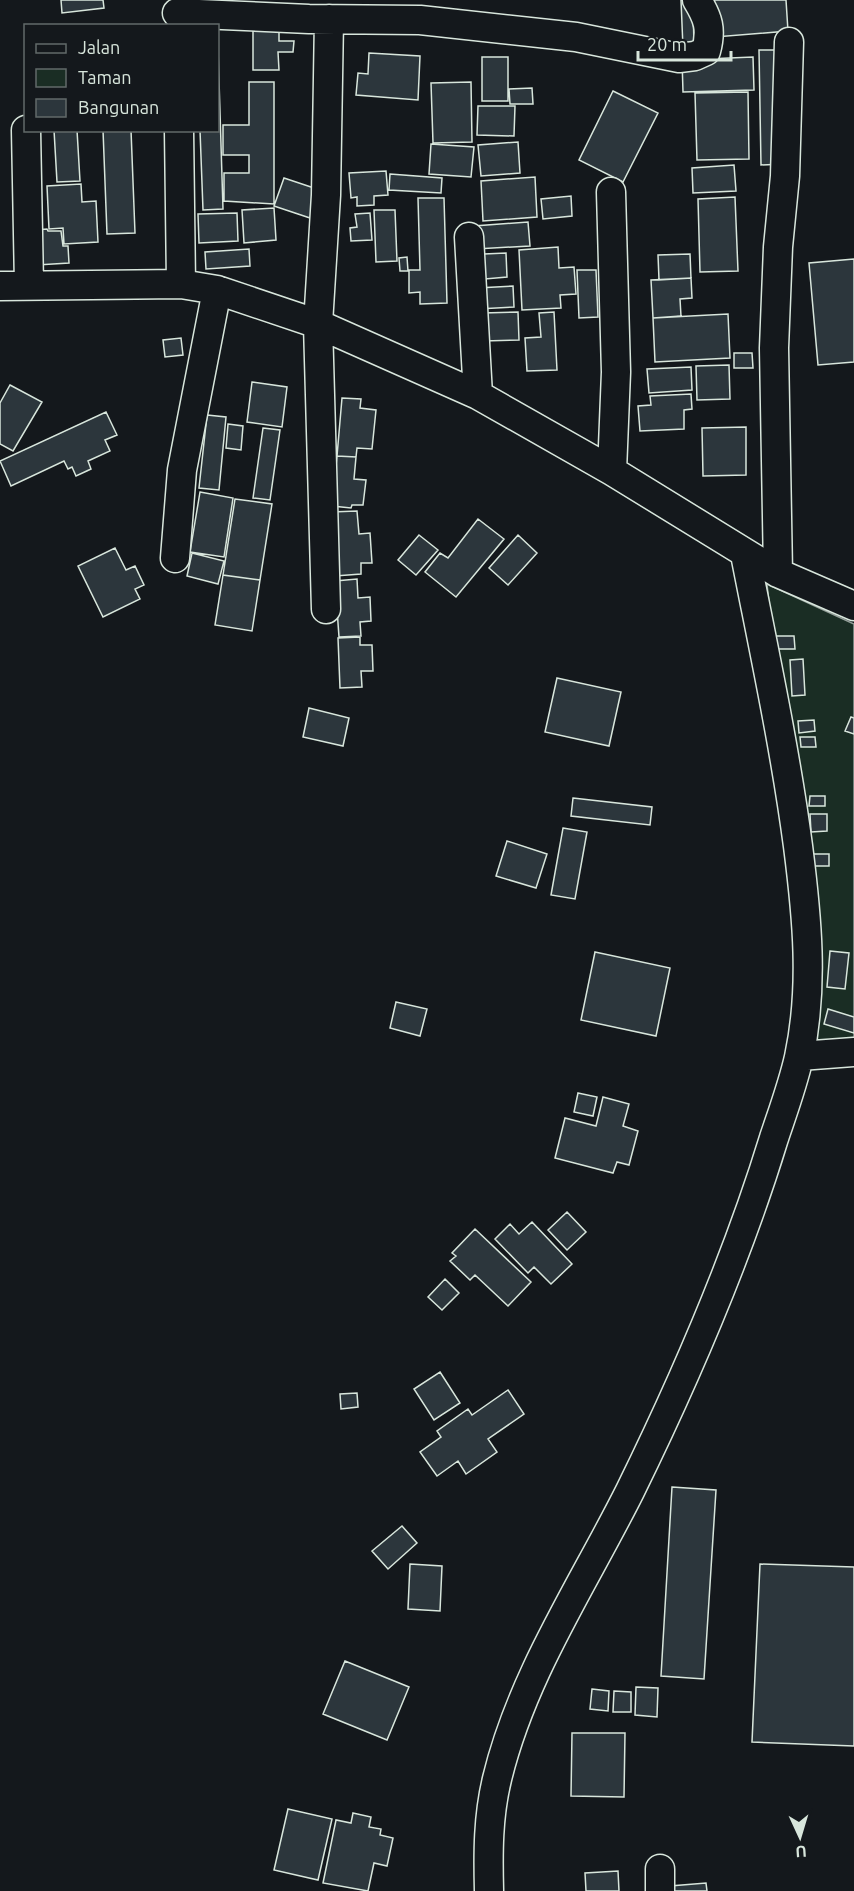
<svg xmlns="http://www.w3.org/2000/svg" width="854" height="1891" font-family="Ubuntu,sans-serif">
<rect width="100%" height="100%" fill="#14181c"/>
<path fill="#1a2d24" stroke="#939e99" stroke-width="1.5" d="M767,584L854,624V1040H817Z"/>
<path fill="#2c363c" stroke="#d8e6dc" stroke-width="1.5" d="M61,0H103L104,8L62,13Z
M681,0H693L694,48H683Z
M712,0H786L788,31L715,37Z
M253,31H279V41H294L293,52H278L279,70H253Z
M218,48L223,209L203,210L200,130H218Z
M759,50H781L784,164L761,165Z
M369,53L420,56L418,100L356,95L358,73L368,74Z
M482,57H508V101H482Z
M753,57L754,90L683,92L682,60Z
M249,82H274V204L224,201V173H249V155H223V125H249Z
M471,82L472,142L433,143L431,83Z
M532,88L533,104H510L509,89Z
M613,91L658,113L623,182L579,160Z
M748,92L749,159L697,160L695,93Z
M478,106H515L514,136L477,135Z
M54,130H77L80,181L57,182Z
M103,130H131L135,233L107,234Z
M518,142L520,173L481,176L478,145Z
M431,144L474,147L471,177L429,174Z
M734,165L736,191L693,193L692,168Z
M386,171L388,195L374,196V205L357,206V197L351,198L349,173Z
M390,174L442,178L441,193L389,190Z
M535,177L537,217L483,221L481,181Z
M284,178L320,190L310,218L274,206Z
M81,184L82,202L96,201L98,242L64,244L63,228L49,229L47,186Z
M571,196L572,216L543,219L541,199Z
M735,197L738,271L700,272L698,199Z
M418,198H444L447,303L420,304V292L409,293V270H420Z
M274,208L276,240L244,243L242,210Z
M374,210H395L397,261L376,262Z
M237,213L238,241L199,243L198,214Z
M370,213L372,240L351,241L350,228L357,227L355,214Z
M528,222L530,246L476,249L474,226Z
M47,229L48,231H61L63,246H68L69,263L37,265L35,230Z
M558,247L559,268L574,267L576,294L560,295L561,308L522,310L519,250Z
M249,249L250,266L206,269L205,252Z
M506,253L507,277L485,279L484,254Z
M690,254L691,278L659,280L658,255Z
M407,257L408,271H400L399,258Z
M854,259V362L818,365L809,263Z
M577,270H596L598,317L579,318Z
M691,278L692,298L680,299L681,316L653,318L651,280Z
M513,286L514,307L478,309L477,288Z
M518,312L519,340L484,341L483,313Z
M554,312L557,370L527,371L525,338L541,337L539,313Z
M728,314L730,358L655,362L653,318Z
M181,338L183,355L165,357L163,340Z
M734,353H752L753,368H734Z
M729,365L730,399L697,400L696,366Z
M691,367L692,390L649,393L647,369Z
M252,382L287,387L282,427L247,422Z
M10,385L42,402L13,451L0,444V403Z
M691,394L692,409L684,410V429L640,431L638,406L651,405L650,396Z
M342,398L361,399L360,408L376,410L372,449L357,448L356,457L337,456Z
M106,412L117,435L105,440L110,451L88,461L91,469L76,476L72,467L68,469L64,461L11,486L0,461Z
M207,415L226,417L219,490L199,488Z
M228,424L243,426L241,450L226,448Z
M746,427V475L703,476L702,428Z
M263,428L280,430L270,500L253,498Z
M337,456L356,457L354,479L366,480L363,505H352L351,508L332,506Z
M200,492L233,498L224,557L190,552Z
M235,499L272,504L260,580L223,575Z
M357,511L359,534L370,533L372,563H361V574L335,576L331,512Z
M478,519L504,539L456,597L425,572L440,553L448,558Z
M419,535L438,550L416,575L398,560Z
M518,535L537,553L508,585L489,568Z
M115,548L126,570L135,566L144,585L135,589L140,599L103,617L78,566Z
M192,553L224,561L218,584L187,576Z
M223,575L260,580L252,631L215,625Z
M357,579L358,598L370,597L371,621L360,622L361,636L339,637L335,581Z
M775,636H794L795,649H776Z
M360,637V645H372L373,671H361L362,687L340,688L338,638Z
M803,659L805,695L792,696L790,660Z
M557,678L621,692L609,746L545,732Z
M309,708L349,718L343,746L303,737Z
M851,717L854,718V734L845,731Z
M814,720L815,731L799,733L798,721Z
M800,737H815L816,747H801Z
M810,796H825V806H809Z
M573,798L652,807L650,825L571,816Z
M810,814H827V831L811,832Z
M563,828L587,832L575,899L551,895Z
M507,841L547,854L536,888L496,876Z
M813,854H829V866H813Z
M830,951L849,953L845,989L827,987Z
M595,952L670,968L656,1036L581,1020Z
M396,1002L427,1009L420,1036L390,1028Z
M828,1009L854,1017V1033L824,1024Z
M578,1093L597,1097L593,1116L574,1112Z
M603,1097L629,1104L623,1126L638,1131L629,1165L617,1162L613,1173L555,1158L565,1118L596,1126Z
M567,1212L586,1232L567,1250L548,1230Z
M532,1222L572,1264L551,1284L534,1267L528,1273L495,1239L510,1224L519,1234Z
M475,1229L531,1282L508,1306L475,1275L470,1280L450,1261L456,1256L452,1253Z
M445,1279L459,1293L442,1310L428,1297Z
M440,1372L460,1403L434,1420L414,1389Z
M508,1390L524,1414L488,1439L497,1452L466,1474L458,1461L437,1476L420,1452L441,1437L437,1431L468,1409L472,1415Z
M357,1393L358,1407L341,1409L340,1394Z
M672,1487L716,1490L704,1679L661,1676Z
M402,1526L417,1543L388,1569L372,1551Z
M410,1564L442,1566L440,1611L408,1609Z
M760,1564L854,1567V1746L752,1742Z
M345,1661L409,1687L387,1740L323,1714Z
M636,1687L658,1688L657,1717L635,1715Z
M592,1689L609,1691L608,1711L590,1709Z
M614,1691L631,1692V1712H613Z
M572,1733H625L624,1797L571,1796Z
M288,1809L332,1819L318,1880L274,1870Z
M353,1813L371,1817L369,1827L381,1829L380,1835L393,1838L387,1866L374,1863L368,1891L323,1883L336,1820L351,1823Z
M618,1871L619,1891H586L585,1873Z
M706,1883L707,1891H670V1886Z"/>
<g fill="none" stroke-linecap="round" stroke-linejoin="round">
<defs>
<path id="street" d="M177,13L309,19L420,20L576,37L679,58L695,56L706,51C712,29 708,18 697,0
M26,130L29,285
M179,130L181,284
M611,192L616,372L612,471
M469,237L478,395
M0,286L181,284L217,290L318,324L478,395L612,471L778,573L854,606
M175,558L182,470L217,290
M778,573L774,348L778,247L785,176L789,42
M326,609L318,324L326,195L329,19
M800,1056L854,1052
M660,1869V1891
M489,1891C488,1853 488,1816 497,1779C522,1675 583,1585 630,1491C686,1377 737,1259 774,1138C783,1111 793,1084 799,1057C814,987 807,916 798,846C785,748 764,651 745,554"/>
</defs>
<use href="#street" stroke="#d8e6dc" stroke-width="31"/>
<use href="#street" stroke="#14181c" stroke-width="28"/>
</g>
<rect x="24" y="24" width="195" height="108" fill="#14181c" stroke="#626a69" stroke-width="1.5"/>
<rect x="36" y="44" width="30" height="9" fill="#14181c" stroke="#626a69" stroke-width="1.5"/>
<text x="78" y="54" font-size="18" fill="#d8e6dc">Jalan</text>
<rect x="36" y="69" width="30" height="18" fill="#1a2d24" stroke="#626a69" stroke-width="1.5"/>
<text x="78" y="84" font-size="18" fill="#d8e6dc">Taman</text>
<rect x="36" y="99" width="30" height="18" fill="#2c363c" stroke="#626a69" stroke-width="1.5"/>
<text x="78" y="114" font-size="18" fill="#d8e6dc">Bangunan</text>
<g transform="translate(800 1837) rotate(176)" stroke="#14181c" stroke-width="4.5" paint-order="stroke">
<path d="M0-4.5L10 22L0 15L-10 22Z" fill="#d8e6dc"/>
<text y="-9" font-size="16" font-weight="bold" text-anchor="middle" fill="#d8e6dc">U</text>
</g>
<path d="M638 51v9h93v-9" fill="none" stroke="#d8e6dc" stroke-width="3"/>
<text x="647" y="51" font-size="18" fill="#d8e6dc" stroke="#14181c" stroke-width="4.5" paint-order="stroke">20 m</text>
</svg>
